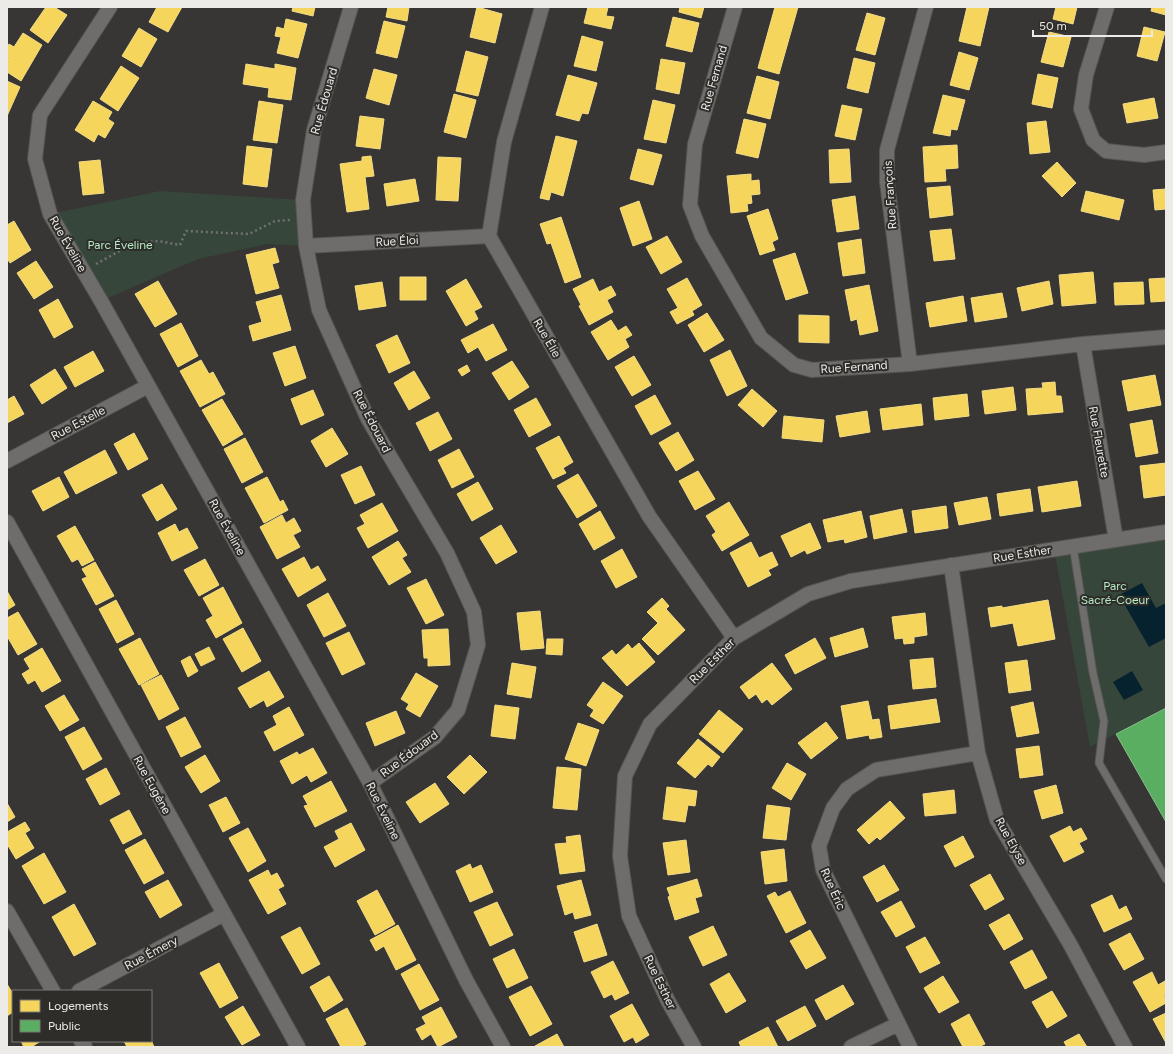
<svg xmlns="http://www.w3.org/2000/svg" width="1173" height="1054" font-family="Figtree,sans-serif">
<rect width="100%" height="100%" fill="#373634"/>
<path fill="#36463a" d="M160,191L303,200L306,246L268,244L198,259L101,301L50,214Z
M1166,532V707L1090,747L1054,549Z"/>
<path fill="#07222f" d="M1142,583L1156,608L1166,603V638L1149,647L1119,595Z
M1132,671L1143,690L1124,700L1113,682Z"/>
<path fill="#f6d55c" stroke="#f3dc86" d="M46,7H54L67,15L48,43L30,30Z
M157,7H182L168,32L149,22Z
M293,7H315L313,16L292,11Z
M388,7H409L407,21L386,17Z
M477,7L502,14L495,43L470,37Z
M588,7H608L606,16L614,17L611,29L584,23Z
M680,7H704L701,18L679,12Z
M775,7H798L779,74L758,68Z
M967,7H989L980,46L959,41Z
M1056,7H1077L1073,24L1053,19Z
M1152,7H1166V15L1151,11Z
M867,13L885,18L875,55L856,50Z
M673,17L699,23L692,52L666,46Z
M286,19L307,24L298,58L277,53L281,37L275,36L277,27L284,29Z
M384,21L405,26L397,58L376,53Z
M1144,27L1165,32L1157,61L1137,56Z
M139,28L157,39L141,67L122,56Z
M1049,32L1071,37L1063,67L1041,62Z
M23,33L42,45L21,81L7,72V61L9,57L7,55V47L9,44L14,47Z
M582,36L603,42L596,71L574,66Z
M466,51L488,57L478,96L456,91Z
M959,52L978,58L969,90L950,85Z
M854,58L875,63L868,93L847,88Z
M661,59L685,63L679,94L656,89Z
M246,64L275,69V64L296,68L291,100L268,97L269,88L243,84Z
M121,66L139,78L118,111L100,99Z
M374,69L397,75L389,105L366,98Z
M1038,74L1058,78L1052,108L1032,104Z
M568,75L597,83L588,114L582,113L579,121L556,115Z
M757,76L779,82L770,119L747,113Z
M7,81L20,87L7,116Z
M454,94L476,100L466,138L444,132Z
M943,95L965,100L957,130L951,129L950,136L933,133Z
M1154,98L1158,118L1127,123L1123,104Z
M653,100L675,105L666,143L644,139Z
M93,101L112,112L108,119L114,123L105,138L98,134L94,142L75,130Z
M259,101L283,105L277,143L253,140Z
M842,105L862,109L855,140L835,136Z
M360,116L384,119L380,149L356,146Z
M744,119L766,124L758,158L736,153Z
M1046,121L1050,152L1030,154L1027,123Z
M556,136L577,141L563,196L551,192L549,200L540,198Z
M957,145L958,168L945,169L946,181L925,182L923,147Z
M247,146L272,149L267,187L243,184Z
M638,149L662,155L653,185L630,179Z
M849,149L851,182L830,183L829,150Z
M371,156L374,176L365,177L369,209L347,212L340,164L362,161V157Z
M438,157L461,158L458,201L436,200Z
M100,160L104,193L83,195L79,162Z
M1057,162L1076,183L1062,197L1042,176Z
M751,174V181L759,180L760,194L751,195L752,203L747,204L748,211L731,213L727,176Z
M415,179L419,201L387,206L384,184Z
M950,186L953,215L930,218L927,188Z
M1166,189V209L1155,210L1153,190Z
M1086,191L1124,200L1119,220L1081,211Z
M855,196L859,229L837,232L832,200Z
M639,201L652,239L633,246L620,208Z
M768,209L778,239L772,242L775,250L760,255L747,216Z
M561,217L581,277L565,283L551,243L547,244L540,224Z
M14,221L31,250L10,263L7,258V225Z
M951,229L955,259L934,261L930,231Z
M667,236L682,262L661,274L646,247Z
M861,239L865,273L843,276L838,243Z
M275,248L279,262L272,264L279,288L256,294L246,255Z
M795,253L808,293L786,300L773,260Z
M36,261L53,287L34,299L17,273Z
M1093,272L1096,303L1062,306L1059,275Z
M400,277H426V300H400Z
M687,278L702,305L692,311L694,315L677,324L670,312L678,308L667,289Z
M1166,278V301L1151,302L1149,279Z
M466,279L482,307L474,311L478,319L466,326L446,291Z
M593,279L599,292L611,286L616,295L607,300L613,312L589,325L579,306L581,305L573,289Z
M158,281L177,314L155,327L135,294Z
M1049,281L1053,304L1022,311L1017,288Z
M382,282L386,306L359,310L355,286Z
M1143,282L1144,304L1115,305L1114,283Z
M869,285L878,331L860,335L857,319L851,321L845,290Z
M1002,293L1007,317L975,322L971,298Z
M281,295L291,330L253,341L249,326L262,322L256,302Z
M963,296L967,321L930,327L926,303Z
M58,299L73,327L54,338L39,310Z
M707,313L724,340L704,352L688,325Z
M799,315L829,316V343L799,342Z
M611,320L618,331L626,326L632,335L625,339L629,347L608,360L591,332Z
M181,323L198,356L178,367L160,334Z
M493,324L507,350L486,361L478,347L468,353L461,340Z
M397,335L410,363L389,373L376,345Z
M295,346L306,378L285,386L273,353Z
M730,350L747,386L727,396L710,360Z
M93,351L104,371L75,387L64,367Z
M634,356L651,385L632,396L615,367Z
M201,360L209,374L213,372L225,394L200,407L180,371Z
M512,361L529,387L509,400L492,373Z
M467,365L470,371L462,376L458,370Z
M55,369L67,388L42,404L30,385Z
M414,371L430,398L409,410L394,383Z
M1155,375L1161,405L1128,411L1122,381Z
M1055,382L1056,396H1061L1063,412L1028,415L1026,389L1043,388L1042,383Z
M1013,387L1016,410L985,414L982,391Z
M752,389L777,411L763,427L738,405Z
M313,390L324,415L301,425L291,399Z
M967,394L969,416L935,420L933,398Z
M655,395L671,424L651,435L635,406Z
M14,396L24,414L7,423V400Z
M536,398L551,425L529,437L514,410Z
M222,399L243,434L223,446L202,410Z
M921,404L923,425L883,430L880,409Z
M867,411L870,432L840,437L836,416Z
M438,412L452,439L430,451L416,423Z
M784,416L824,420L822,442L782,438Z
M1152,420L1158,453L1136,457L1130,424Z
M332,428L348,454L326,467L311,441Z
M678,432L694,460L676,471L659,443Z
M134,433L148,459L128,470L114,444Z
M559,436L573,462L563,468L566,473L553,479L536,448Z
M245,438L263,472L242,483L224,449Z
M459,449L474,477L452,488L438,460Z
M105,450L117,473L76,494L64,472Z
M1166,463V495L1144,498L1140,466Z
M361,466L375,495L355,504L341,475Z
M698,471L715,499L695,510L679,481Z
M578,474L597,506L577,518L557,486Z
M59,477L69,497L43,511L32,491Z
M267,477L280,502L283,500L288,510L264,523L245,488Z
M1077,481L1081,506L1042,512L1038,487Z
M478,482L493,509L472,521L457,494Z
M162,484L177,509L157,521L142,495Z
M1030,489L1033,511L1000,516L997,494Z
M987,497L991,519L959,525L954,503Z
M729,502L749,535L722,551L712,535L716,532L706,516Z
M382,503L398,531L368,548L357,528L365,524L360,515Z
M946,506L948,528L915,533L912,511Z
M902,509L907,532L874,539L870,516Z
M600,511L615,538L594,550L579,524Z
M861,511L867,537L845,543L844,539L828,542L823,520Z
M282,515L286,523L294,518L301,531L293,535L300,547L277,559L260,527Z
M810,523L821,548L807,554L805,550L791,557L781,536Z
M175,524L179,532L187,528L198,548L172,561L158,533Z
M501,525L517,552L496,564L480,538Z
M75,526L94,560L82,566L78,559L72,562L57,536Z
M398,541L407,555L402,558L411,572L389,585L372,557Z
M751,542L759,558L772,552L778,565L768,570L771,575L748,587L730,553Z
M622,549L637,577L616,588L601,561Z
M304,557L311,570L318,566L326,580L298,597L282,569Z
M205,559L219,585L199,596L184,570Z
M95,562L114,596L96,605L82,579L87,577L82,569Z
M426,579L444,615L426,624L407,588Z
M223,587L242,623L216,638L206,620L213,616L203,598Z
M7,591L15,605L7,610Z
M328,593L346,626L324,637L307,605Z
M662,598L669,606L666,609L685,630L658,655L642,639L658,623L647,612Z
M116,600L134,634L117,643L99,609Z
M1048,600L1055,639L1018,646L1013,623L991,627L988,608L1002,606V608Z
M540,611L544,648L521,650L517,613Z
M18,612L37,644L18,655L7,636V618Z
M925,613L927,635L914,637V643L904,644L903,638L895,639L892,617Z
M243,628L261,661L242,672L223,639Z
M863,628L868,647L835,657L830,638Z
M448,629L450,665L428,666V658H424L422,630Z
M349,632L365,664L342,675L326,643Z
M140,638L159,674L139,685L119,649Z
M815,638L826,658L795,674L785,655Z
M547,639H563L562,655L546,654Z
M639,643L655,662L627,686L602,658L612,650L616,655L628,644L632,649Z
M209,647L215,659L201,666L195,654Z
M42,648L61,681L42,692L35,680L28,684L22,674L30,669L24,659Z
M190,656L198,671L188,677L181,661Z
M933,658L936,687L913,689L910,660Z
M1027,660L1031,690L1009,693L1005,663Z
M512,663L536,667L531,698L507,694Z
M772,663L792,689L772,705L767,699L762,703L756,694L749,699L740,687Z
M269,671L284,697L267,707L264,700L250,708L238,688Z
M416,673L438,686L420,717L406,709L409,704L401,699Z
M161,675L179,709L159,720L141,685Z
M603,682L623,696L603,724L590,716L594,710L587,705Z
M64,695L79,720L60,731L45,706Z
M936,699L940,722L891,729L888,706Z
M868,701L872,720L879,719L882,737L870,739L869,735L847,739L841,706Z
M1033,702L1039,733L1017,737L1011,707Z
M495,705L519,708L515,739L491,736Z
M289,707L304,735L274,751L264,732L277,725L273,716Z
M719,710L743,729L723,753L699,734Z
M396,711L405,733L375,746L366,723Z
M185,717L201,747L181,757L166,727Z
M826,722L838,738L811,759L798,743Z
M578,723L599,730L586,766L565,759Z
M84,727L102,759L83,770L65,737Z
M698,739L720,757L712,767L708,764L695,778L677,763Z
M1039,746L1043,775L1020,778L1016,749Z
M313,748L327,773L311,782L307,775L292,784L280,761L297,752L299,755Z
M205,755L220,781L201,793L185,767Z
M470,755L487,772L464,794L447,777Z
M787,763L806,774L791,800L772,788Z
M557,767L581,769L577,810L553,808Z
M106,768L120,794L100,805L86,779Z
M331,781L347,811L315,827L304,806L308,805L303,796Z
M435,783L449,804L420,823L406,802Z
M1056,785L1063,813L1042,819L1034,791Z
M667,787L697,791L695,806L688,805L685,822L663,819Z
M954,790L956,813L925,816L923,794Z
M226,797L240,823L223,832L209,805Z
M890,801L905,818L880,840L877,837L869,844L857,830Z
M7,803L15,817L7,822Z
M767,805L790,808L786,840L763,838Z
M129,810L142,834L123,844L110,820Z
M25,822L30,830L25,833L34,848L16,859L7,844V832Z
M351,823L365,850L335,867L324,847L339,839L335,831Z
M1070,826L1073,832L1081,828L1087,839L1079,843L1084,852L1064,862L1050,836Z
M248,828L266,861L248,872L229,838Z
M580,835L585,871L560,874L555,844L567,843L566,837Z
M963,836L974,857L955,867L944,846Z
M145,839L164,873L144,884L125,850Z
M686,840L690,872L668,875L663,843Z
M784,849L787,881L765,884L761,852Z
M44,853L66,892L44,904L22,866Z
M470,864L472,869L481,865L493,892L470,902L456,871Z
M884,865L899,890L877,902L863,877Z
M268,870L271,876L277,873L284,886L278,889L286,904L268,914L249,880Z
M990,874L1004,899L985,910L970,885Z
M697,879L702,896L695,898L699,912L675,920L668,897L670,896L667,888Z
M168,880L182,905L160,918L145,892Z
M581,880L591,915L575,919L573,912L565,915L557,886Z
M377,890L395,924L375,935L357,901Z
M790,891L806,923L786,933L767,896L775,892L778,897Z
M1112,895L1119,910L1126,906L1132,919L1104,932L1091,905Z
M901,901L915,927L896,937L881,912Z
M497,902L513,935L490,946L474,912Z
M74,904L96,944L74,956L52,917Z
M1009,914L1023,939L1004,950L989,925Z
M597,924L607,955L584,962L574,932Z
M398,925L416,960L396,970L384,946L376,951L370,940Z
M713,926L727,955L703,966L689,937Z
M300,927L320,964L302,974L281,937Z
M810,930L826,958L806,969L790,941Z
M1130,933L1144,959L1124,970L1109,944Z
M925,937L940,963L920,973L906,947Z
M514,949L528,978L507,988L493,959Z
M1032,950L1047,978L1025,989L1010,962Z
M613,961L629,993L615,1000L612,994L604,998L591,972Z
M219,963L238,998L220,1008L200,973Z
M419,964L439,1000L420,1010L401,974Z
M1152,972L1158,985L1165,981L1166,983V994L1164,995L1166,1003L1150,1012L1133,982Z
M729,973L746,1001L726,1013L710,984Z
M329,976L343,1000L324,1012L310,987Z
M943,976L959,1002L939,1013L924,988Z
M7,984L13,994V1012L7,1016Z
M843,985L854,1004L826,1020L815,1000Z
M531,986L552,1024L530,1036L509,997Z
M1052,991L1067,1016L1047,1028L1032,1002Z
M632,1004L649,1035L636,1043L633,1037L624,1042L610,1016Z
M243,1006L260,1035L242,1045L225,1017Z
M805,1006L816,1026L788,1041L776,1021Z
M441,1007L457,1037L438,1047L431,1034L422,1040L416,1029L426,1024L422,1017Z
M347,1008L366,1044L360,1047H341L326,1019Z
M1166,1013V1043L1153,1019Z
M969,1014L985,1044L978,1047H963L951,1024Z
M768,1027L778,1047H741L739,1042Z
M557,1034L564,1047H536L535,1046Z
M1079,1034L1087,1047H1067L1064,1042Z
M151,1040L154,1047H127L124,1041Z
M21,1041H41L31,1047H24Z"/>
<path fill="#5aae61" stroke="#86c08a" d="M1166,708V822L1116,734Z"/>
<g fill="none" stroke-linecap="round" stroke-linejoin="round">
<defs>
<path id="service" d="M1073,546L1093,673L1104,721L1099,763L1166,879"/>
<path id="minor" d="M110,7L40,115L35,159L50,214L101,301L370,783L466,980L503,1047
M351,7L314,130L303,200L306,246L319,310L368,419L447,553L474,612L478,645L458,710L435,737L370,783
M542,7L504,142L489,236L649,516L734,638
M735,7L695,144L690,205L702,236L761,338L794,365L812,370L910,364L1083,344L1166,337
M1107,7L1086,75L1081,109L1093,140L1106,151L1144,155L1166,152
M306,246L489,236
M1083,344L1116,540
M910,364L887,182V150L926,7
M7,461L148,386
M7,522L298,1047
M951,565L978,753L997,820L1070,944L1125,1047
M7,911L53,991
M79,991L224,914
M81,1041L85,1047
M694,1047L668,1001L629,916L620,856L625,776L650,724L734,638L808,594L851,581L1166,532
M851,1047L898,1024
M910,1047L823,870L819,846L833,808L847,789L876,770L978,753"/>
</defs>
<use href="#service" stroke="#545451" stroke-width="9"/>
<use href="#minor" stroke="#545451" stroke-width="16"/>
<path stroke="#727270" stroke-width="2.5" stroke-dasharray="2 3" stroke-linecap="butt" d="M96,264L134,243L159,241L180,245L186,231L249,234L275,221L291,220"/>
<use href="#service" stroke="#6e6d6c" stroke-width="7"/>
<use href="#minor" stroke="#6e6d6c" stroke-width="14"/>
</g>
<g text-anchor="middle" dominant-baseline="central" stroke-width="4" stroke-linejoin="round" paint-order="stroke">
<g font-size="12" fill="#ecebe8" stroke="#2e2d29">
<text transform="translate(714 78) rotate(-74)">Rue Fernand</text>
<text transform="translate(324 101) rotate(-74)">Rue Édouard</text>
<text transform="translate(890 195) rotate(-94)">Rue François</text>
<text transform="translate(397 241) rotate(-3)">Rue Éloi</text>
<text transform="translate(68 244) rotate(60)">Rue Éveline</text>
<text transform="translate(547 338) rotate(60)">Rue Élie</text>
<text transform="translate(854 367) rotate(-4)">Rue Fernand</text>
<text transform="translate(372 421) rotate(63)">Rue Édouard</text>
<text transform="translate(78 423) rotate(-28)">Rue Estelle</text>
<text transform="translate(1099 442) rotate(80)">Rue Fleurette</text>
<text transform="translate(227 527) rotate(61)">Rue Éveline</text>
<text transform="translate(1022 554) rotate(-9)">Rue Esther</text>
<text transform="translate(712 661) rotate(-45)">Rue Esther</text>
<text transform="translate(409 754) rotate(-37)">Rue Édouard</text>
<text transform="translate(152 785) rotate(61)">Rue Eugène</text>
<text transform="translate(383 811) rotate(64)">Rue Éveline</text>
<text transform="translate(1011 841) rotate(61)">Rue Elyse</text>
<text transform="translate(833 889) rotate(66)">Rue Éric</text>
<text transform="translate(151 953) rotate(-28)">Rue Émery</text>
<text transform="translate(660 982) rotate(64)">Rue Esther</text>
</g>
<g font-size="12" fill="#b5eac4" stroke="#2e2d29">
<text x="120" y="245">Parc Éveline</text>
<text x="1115" y="586">Parc<tspan x="1115" dy="14">Sacré-Coeur</tspan></text>
</g>
</g>
<rect width="1173" height="1054" fill="none" stroke="#ecebe8" stroke-width="16"/>
<rect x="12" y="990" width="140" height="52" fill="#2e2d29" stroke="#7a7975"/>
<rect x="20" y="1000" width="20" height="12" fill="#f6d55c" stroke="#7a7975"/>
<text x="48" y="1010" font-size="12" fill="#ecebe8">Logements</text>
<rect x="20" y="1020" width="20" height="12" fill="#5aae61" stroke="#7a7975"/>
<text x="48" y="1030" font-size="12" fill="#ecebe8">Public</text>
<path d="M1033 30v6h119v-6" fill="none" stroke="#ecebe8" stroke-width="2"/>
<text x="1039" y="30" font-size="12" fill="#ecebe8" stroke="#2e2d29" stroke-width="3" paint-order="stroke">50 m</text>
</svg>
